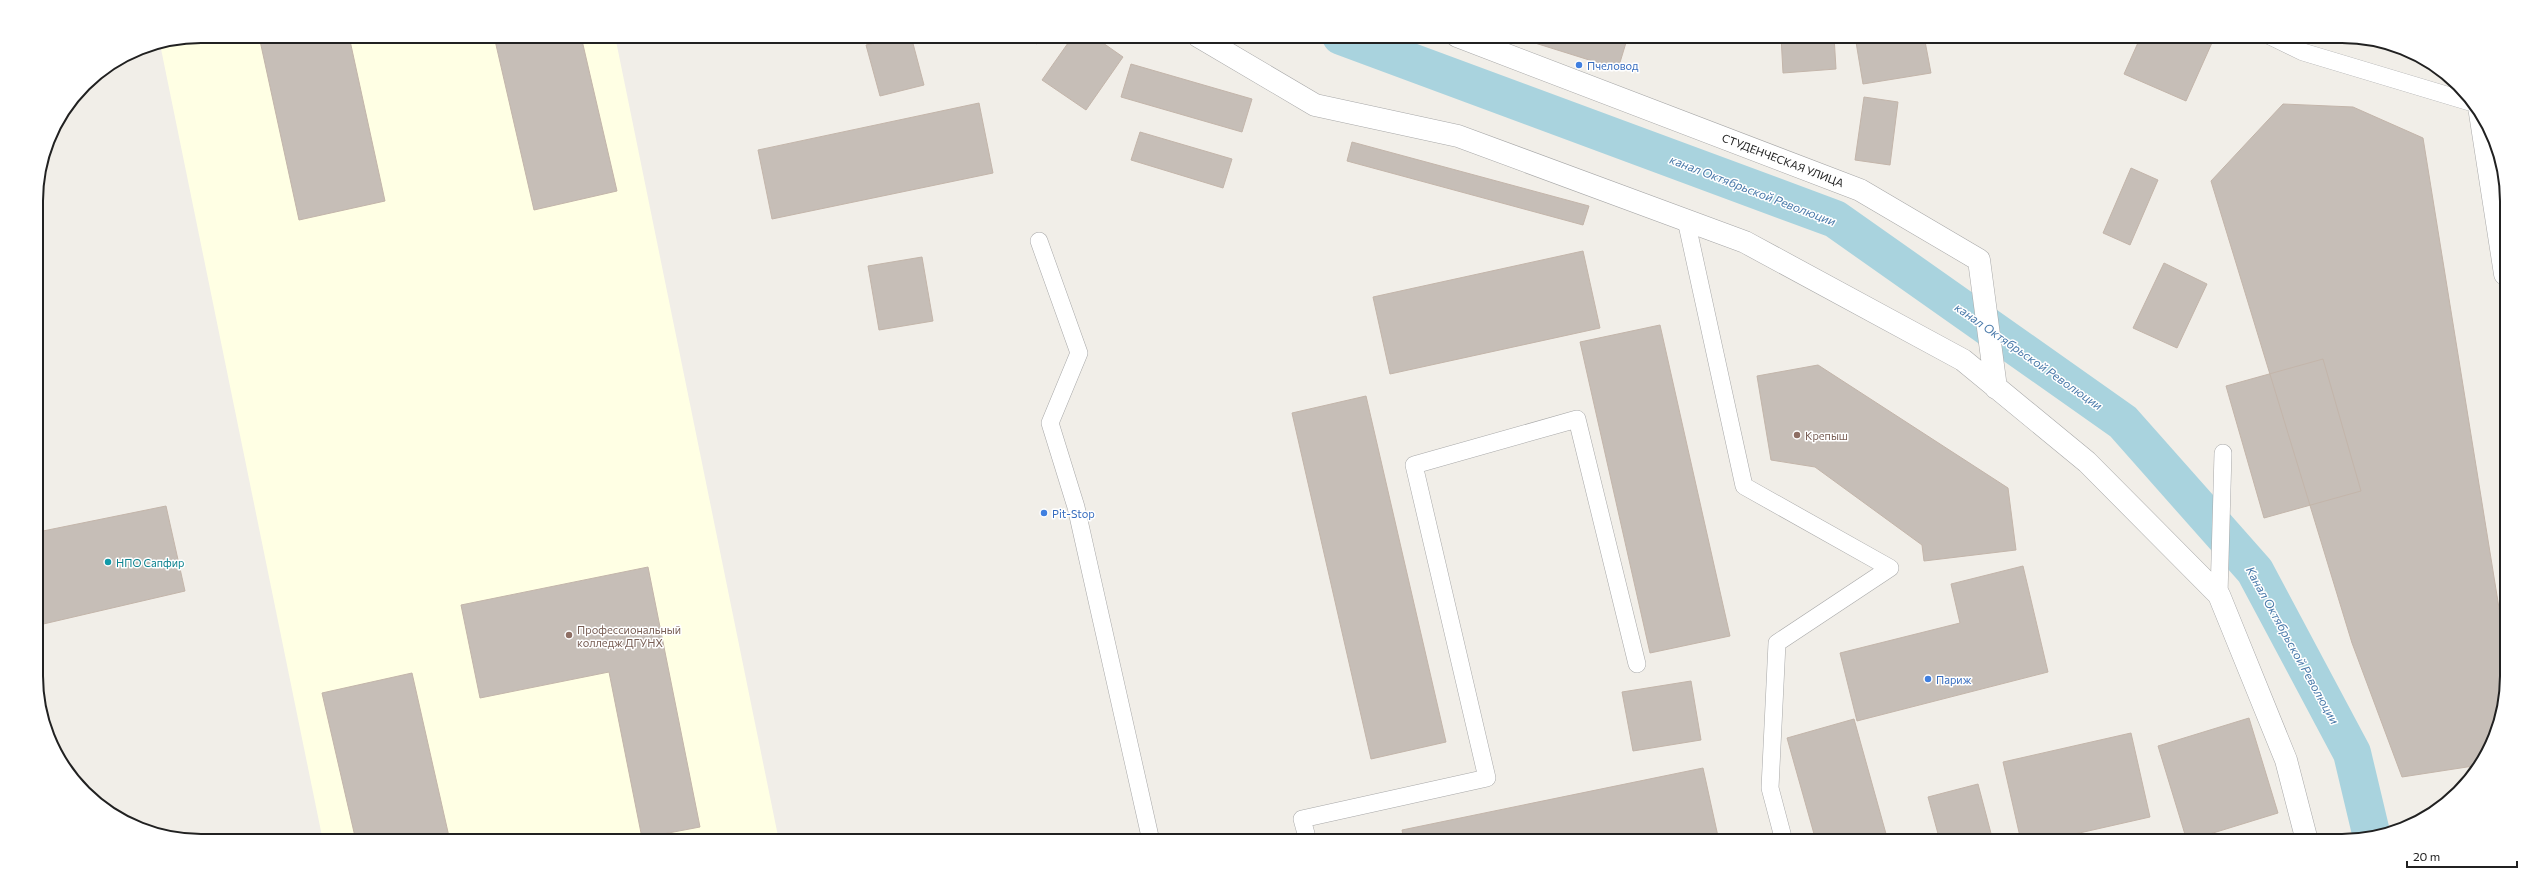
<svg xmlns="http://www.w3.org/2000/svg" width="2543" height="877" font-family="Commissioner,sans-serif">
<rect width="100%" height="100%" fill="#f1eee8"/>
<path fill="#ffffe4" d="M201,36H615L779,841H323L160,44Z"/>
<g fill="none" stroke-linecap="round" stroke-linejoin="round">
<path stroke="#a9d3de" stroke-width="38" d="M1341,36L1835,219L2123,422L2255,571L2352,753L2372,837"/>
</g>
<path fill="#c6beb7" stroke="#c3b5aa" d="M259,36H349L385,201L299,220Z
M494,36H581L617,191L534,210Z
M905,36H911L924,85L880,96L866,45Z
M1026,36H1042L1037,44Z
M1073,36H1093L1123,57L1086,110L1042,80Z
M1537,36H1628L1618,69L1535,43Z
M1781,36H1834L1836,69L1783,73Z
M1855,36H1924L1931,73L1863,84Z
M2042,36H2058L2055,42Z
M2141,36H2215L2186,101L2124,74Z
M1131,64L1252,99L1242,132L1121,97Z
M1864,97L1898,102L1890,165L1855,160Z
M979,103L993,173L772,219L758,150Z
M2283,104L2353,107L2423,138L2499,608L2507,643V676L2501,719L2480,765L2402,777L2352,643L2211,181Z
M1140,132L1232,159L1223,188L1131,160Z
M1352,142L1589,206L1583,225L1347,161Z
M2131,168L2158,180L2130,245L2103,233Z
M1583,251L1600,328L1390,374L1373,297Z
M922,257L933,321L879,330L868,266Z
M2164,263L2207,284L2177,348L2133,328Z
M1660,325L1730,636L1650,653L1580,342Z
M2323,359L2361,491L2264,518L2226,386Z
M1818,365L2008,488L2016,550L1924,561L1922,545L1815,467L1771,460L1757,376Z
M1366,396L1446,742L1371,759L1292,413Z
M166,506L185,591L39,625L38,532Z
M2023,566L2048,672L1857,721L1840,653L1960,623L1951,584Z
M648,567L700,827L642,838L609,672L480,698L461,605Z
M412,673L450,841H356L322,693Z
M1691,681L1701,740L1633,751L1622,692Z
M2249,718L2278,813L2187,841L2158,746Z
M1854,719L1888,841H1816L1787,738Z
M2131,733L2150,817L2044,841H2021L2003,762Z
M1703,768L1719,841H1404L1402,830Z
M1978,784L1993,841H1940L1928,797Z"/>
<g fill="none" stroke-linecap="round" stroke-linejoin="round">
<defs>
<path id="service" d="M2270,36L2303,52L2473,103
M1686,220L1744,486L1890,568L1777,643L1770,788L1784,841
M1039,241L1079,353L1050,423L1076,507L1151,841
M2219,595L2223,453
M1308,841L1302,819L1487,778L1414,465L1577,419L1637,664"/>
<path id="minor" d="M1198,36L1315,105L1458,136L1745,242L1963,360L2087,462L2219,595L2286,760L2307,841
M1457,36L1860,190L1979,260L1996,388
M2480,113L2505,274"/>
</defs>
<use href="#service" stroke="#a8a8a8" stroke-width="18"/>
<use href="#minor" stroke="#a8a8a8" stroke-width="23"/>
<use href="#service" stroke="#fff" stroke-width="17"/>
<use href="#minor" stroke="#fff" stroke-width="22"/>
</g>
<g fill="#3f7fe0" stroke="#fff" stroke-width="1.5">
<circle cx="1579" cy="65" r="4"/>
<circle cx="1044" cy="513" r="4"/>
<circle cx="1928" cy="679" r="4"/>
</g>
<g fill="#8d6e63" stroke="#fff" stroke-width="1.5">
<circle cx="1797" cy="435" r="4"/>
<circle cx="569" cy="635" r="4"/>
</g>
<circle fill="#0f9aa8" stroke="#fff" stroke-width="1.5" cx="108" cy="562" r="4"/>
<g text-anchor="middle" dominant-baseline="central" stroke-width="3" stroke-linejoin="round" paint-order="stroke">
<g font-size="11" fill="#366cbe" stroke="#fff" text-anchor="start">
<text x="1587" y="65">Пчеловод</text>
<text x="1052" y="513">Pit-Stop</text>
<text x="1936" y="679">Париж</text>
</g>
<g font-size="11" fill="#212121" stroke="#fff">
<text transform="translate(1783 160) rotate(21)">СТУДЕНЧЕСКАЯ УЛИЦА</text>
</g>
<g font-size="11" fill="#785e54" stroke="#fff" text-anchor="start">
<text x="1805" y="435">Крепыш</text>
<text x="577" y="629">Профессиональный<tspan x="577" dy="13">колледж ДГУНХ</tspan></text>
</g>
<g font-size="11" fill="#0d838f" stroke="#fff" text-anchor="start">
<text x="116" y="562">НПО Сапфир</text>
</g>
<g font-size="12" font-style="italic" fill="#4a7aaa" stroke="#fff">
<text transform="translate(1753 190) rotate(21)">канал Октябрьской Революции</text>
<text transform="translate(2029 356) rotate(35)">канал Октябрьской Революции</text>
<text transform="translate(2293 645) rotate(61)">Канал Октябрьской Революции</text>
</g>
</g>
<path d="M0 0H2543V877H0ZM201 43H2342A158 158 0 0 1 2500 201V676A158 158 0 0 1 2342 834H201A158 158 0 0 1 43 676V201A158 158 0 0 1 201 43Z" fill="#fff" fill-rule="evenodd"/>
<path fill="none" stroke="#212121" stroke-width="2" d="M201 43H2342A158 158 0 0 1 2500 201V676A158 158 0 0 1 2342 834H201A158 158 0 0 1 43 676V201A158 158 0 0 1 201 43Z"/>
<path d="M2407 861v6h110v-6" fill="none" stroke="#212121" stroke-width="2"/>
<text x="2413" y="861" font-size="12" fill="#212121" stroke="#ffffff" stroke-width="3" paint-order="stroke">20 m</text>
</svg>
